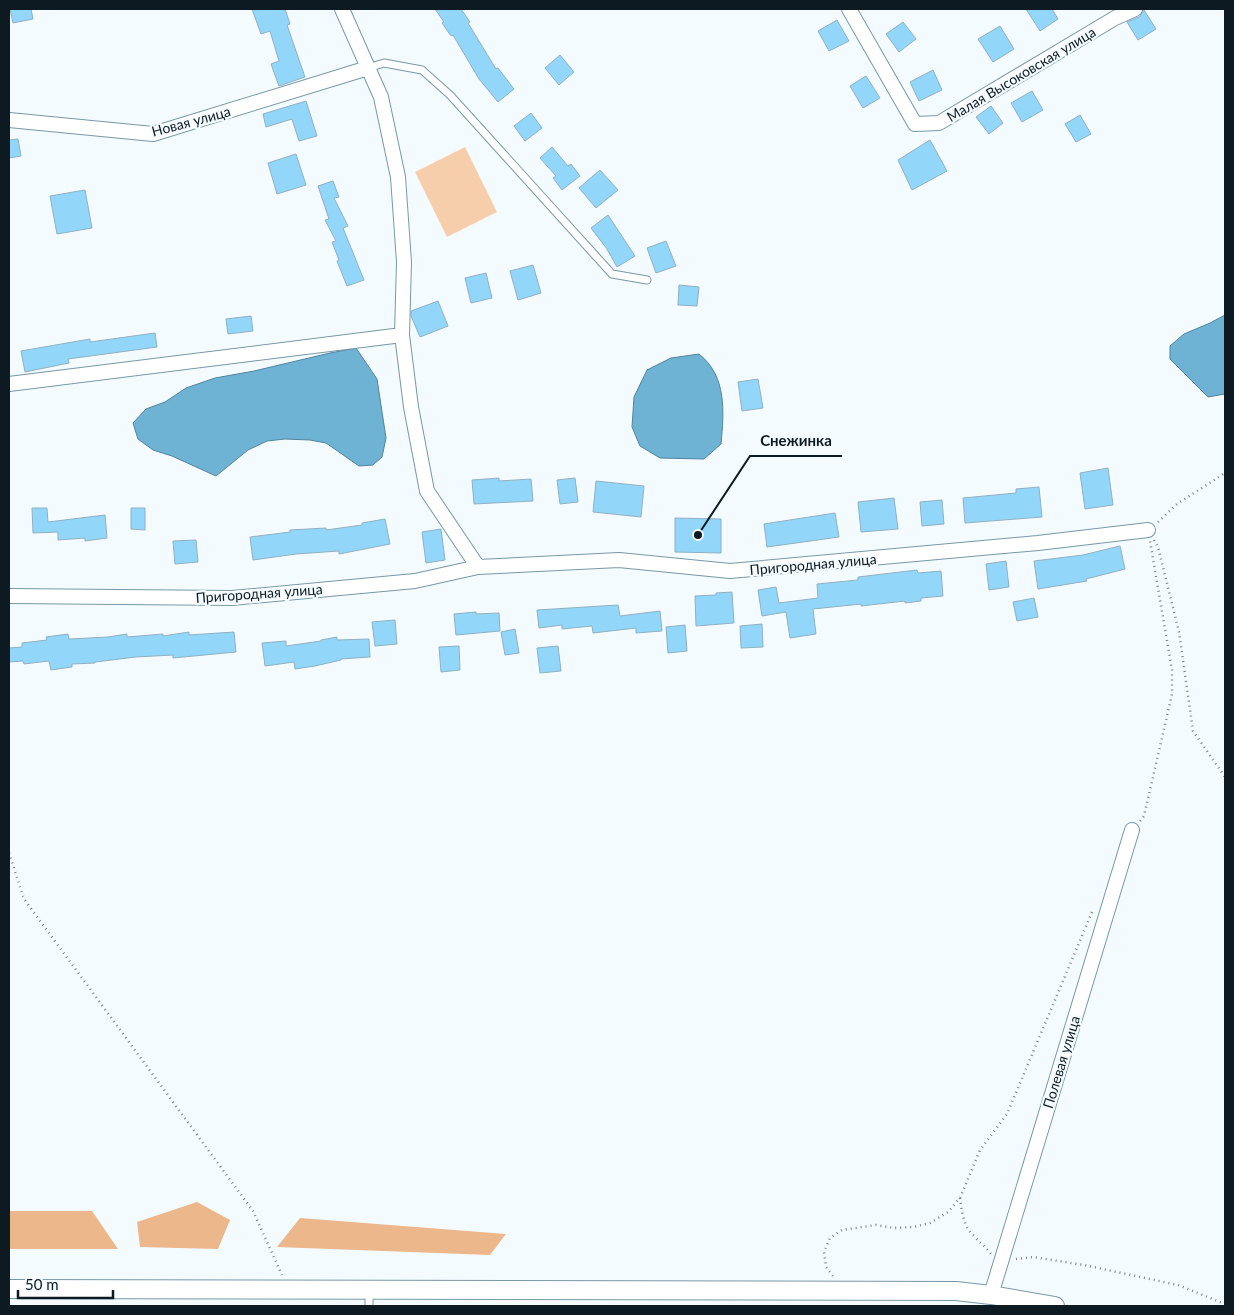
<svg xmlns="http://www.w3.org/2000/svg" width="1234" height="1315" font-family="Lato,sans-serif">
<rect width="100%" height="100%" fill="#f4fbff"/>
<path fill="#f7ceac" d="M465,147L497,212L447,237L415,172Z"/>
<path fill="#ecb78b" d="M197,1202L230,1220L218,1249L140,1247L137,1222Z
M9,1211H92L118,1249H9Z
M300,1218L506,1234L490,1255L277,1247Z"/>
<path fill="#6eb2d4" stroke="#51849e" d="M1225,315V394L1208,397L1170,359V346L1184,334L1210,323Z
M356,348L377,379L386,438L382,457L373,465L359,466L326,443L310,440L285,439L267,441L248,450L216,476L172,456L153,450L138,439L133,423L146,409L165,402L186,388L215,378L254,371L330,353Z
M699,354C727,376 724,412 721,444L704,459L660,458L640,446L632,427L634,397L647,370L671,358Z"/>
<path fill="#92d7fa" stroke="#90b0c1" d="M10,9H31L33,19L13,23Z
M252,9H285L290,24L287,25L305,77L279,86L271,64L279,61L270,31L261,34Z
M435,9H461L470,22L468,23L496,69L498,68L514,89L498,102L479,79L453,35L451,36L442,23L444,22Z
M1026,9H1052L1058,19L1040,31Z
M1144,10L1156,29L1138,40L1127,22L1139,17Z
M837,20L849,41L829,51L818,31Z
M903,22L916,39L899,52L886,34Z
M1000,26L1014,49L993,62L978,39Z
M560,55L574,72L559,85L545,68Z
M933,70L942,90L919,101L910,82Z
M866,76L880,98L863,108L850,86Z
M1032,91L1043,110L1022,122L1011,103Z
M306,101L317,136L299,141L292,119L266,127L263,114Z
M991,106L1003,123L989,134L976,117Z
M531,113L542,128L525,141L514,126Z
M1080,115L1091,134L1076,142L1065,124Z
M18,139L21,156L9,158V140Z
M930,140L947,171L912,190L898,160Z
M552,147L568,166L571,164L580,176L562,190L553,178L556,176L540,158Z
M296,154L306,185L277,194L268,163Z
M600,170L618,190L596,208L579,188Z
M333,181L339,197L334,198L348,226L343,228L364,280L347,286L337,261L339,260L332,242L336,241L325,220L329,219L318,186Z
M85,190L92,228L57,234L50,196Z
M608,215L635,256L617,267L607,249L591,228Z
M666,241L676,266L656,273L647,248Z
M533,265L541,293L518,300L510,271Z
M486,273L492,298L471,303L465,278Z
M679,285L699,287L697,306L678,305Z
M438,301L448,326L420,337L411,316V311Z
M251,316L253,331L228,334L226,319Z
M155,333L157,347L68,359L69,363L25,372L21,351L90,339V342Z
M758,379L763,408L742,411L738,382Z
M1108,468L1113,505L1085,509L1080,473Z
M499,478V481L531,479L533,501L474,504L472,480Z
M575,478L578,502L560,504L557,480Z
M596,481L644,486L641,517L593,512Z
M1039,487L1042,517L965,523L963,498L1016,493V489Z
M894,498L898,529L861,532L858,502Z
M942,500L944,524L922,526L920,502Z
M32,508H47L48,522L105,515L107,538L85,541V538L58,540V532L33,533Z
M131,508H145V530L131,529Z
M835,513L839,537L767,547L764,524Z
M675,518L721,519V553L675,552Z
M385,519L390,544L339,554V551L296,554L253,560L250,537L290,532V530L326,528V530L362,525V523Z
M441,529L445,560L426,563L422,532Z
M196,540L198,562L175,564L173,541Z
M1120,546L1125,569L1086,579L1087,581L1038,589L1034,561L1083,555Z
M1006,561L1009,587L989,590L986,564Z
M917,570L918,573L941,571L943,596L921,598V601L905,603V601L861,606V604L813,609L816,634L790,638L786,612L762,616L758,590L776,587L779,603L818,598L817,584L858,580V577Z
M732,592L734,623L696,626L695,596L716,595V593Z
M1034,598L1038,617L1017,621L1013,602Z
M618,605L620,616L660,611L662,631L636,633V628L593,633L592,626L562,629V625L539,628L537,610Z
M476,612V614L499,613L500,631L456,635L454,614Z
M395,620L397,644L375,646L372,622Z
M762,624L763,647L741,648L740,626Z
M685,625L687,651L668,653L666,627Z
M515,629L519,653L505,655L501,632Z
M189,632V635L234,632L236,652L173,658V655L136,657L95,662V663L72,664V667L51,670L49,661L24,664L23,661L9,662V648L22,647V643L47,640L46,637L68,634L69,639L108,637L127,634V637L163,634V636Z
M337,637V640L369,639L370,657L341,659V660L315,666L295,669L294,662L265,666L262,643L286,641V646L321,641V640Z
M459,646L460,670L441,672L439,647Z
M558,646L561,671L540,673L537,648Z"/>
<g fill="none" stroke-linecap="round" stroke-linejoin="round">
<defs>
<path id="service" d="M368,68L384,63L422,70L450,95L612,274L647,280
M369,1290V1306"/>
<path id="minor" d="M342,9L381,97L398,177L404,262L402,335L411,407L427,491L478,567
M849,9L915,124L939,123L1115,18L1135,9
M9,120L153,134L368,68
M9,384L402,335
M9,596L232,598L415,581L478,567L619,560L730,571L1038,543L1148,530
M991,1295L1132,830"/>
<path id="tertiary" d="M9,1289L956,1291L991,1295L1055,1306"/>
</defs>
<use href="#service" stroke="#7898a8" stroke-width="9"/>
<use href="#minor" stroke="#7898a8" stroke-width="16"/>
<use href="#tertiary" stroke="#7898a8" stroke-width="20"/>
<path stroke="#7a8489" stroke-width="2.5" stroke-dasharray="1 4" stroke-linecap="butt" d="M1158,522L1177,504L1225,473
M1154,540L1158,547L1179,632L1193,731L1225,777
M1140,821L1144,816L1172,694V670L1150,541
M9,853L24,899L253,1211L282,1275
M960,1198C962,1212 963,1226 974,1236C980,1243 986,1247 991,1254
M1016,1259L1033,1257L1084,1265L1178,1285L1225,1304
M833,1276L826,1267L824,1252L830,1238L842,1230L876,1225L894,1228L913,1227L930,1223L948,1212L960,1198L980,1150L1007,1114L1092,912"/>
<use href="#service" stroke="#fff" stroke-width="7"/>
<use href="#minor" stroke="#fff" stroke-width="14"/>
<use href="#tertiary" stroke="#fff" stroke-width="18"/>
</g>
<g text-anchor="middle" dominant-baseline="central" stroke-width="4.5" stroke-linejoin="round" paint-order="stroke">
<g font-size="14" fill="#0e1a21" stroke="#f4fbff">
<text transform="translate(1021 74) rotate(-31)">Малая Высоковская улица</text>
<text transform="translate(191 121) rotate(-15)">Новая улица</text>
<text transform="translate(813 564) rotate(-5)">Пригородная улица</text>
<text transform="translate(259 593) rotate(-4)">Пригородная улица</text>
<text transform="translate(1061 1062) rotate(-73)">Полевая улица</text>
</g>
</g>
<path fill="none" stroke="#0e1a21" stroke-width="2" d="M698 535L750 456H842"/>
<circle fill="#0e1a21" stroke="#f4fbff" stroke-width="2" cx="698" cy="535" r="5"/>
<g font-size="15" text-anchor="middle" font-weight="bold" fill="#0e1a21" stroke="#f4fbff" stroke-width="4.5" stroke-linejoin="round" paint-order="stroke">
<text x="796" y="446">Снежинка</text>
</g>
<rect width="1234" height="1315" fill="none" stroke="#0e1a21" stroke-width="20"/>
<path d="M18 1290v8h95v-8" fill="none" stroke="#0e1a21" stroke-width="2.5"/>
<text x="25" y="1290" font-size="15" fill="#0e1a21" stroke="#f4fbff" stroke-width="4" paint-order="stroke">50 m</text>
</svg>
